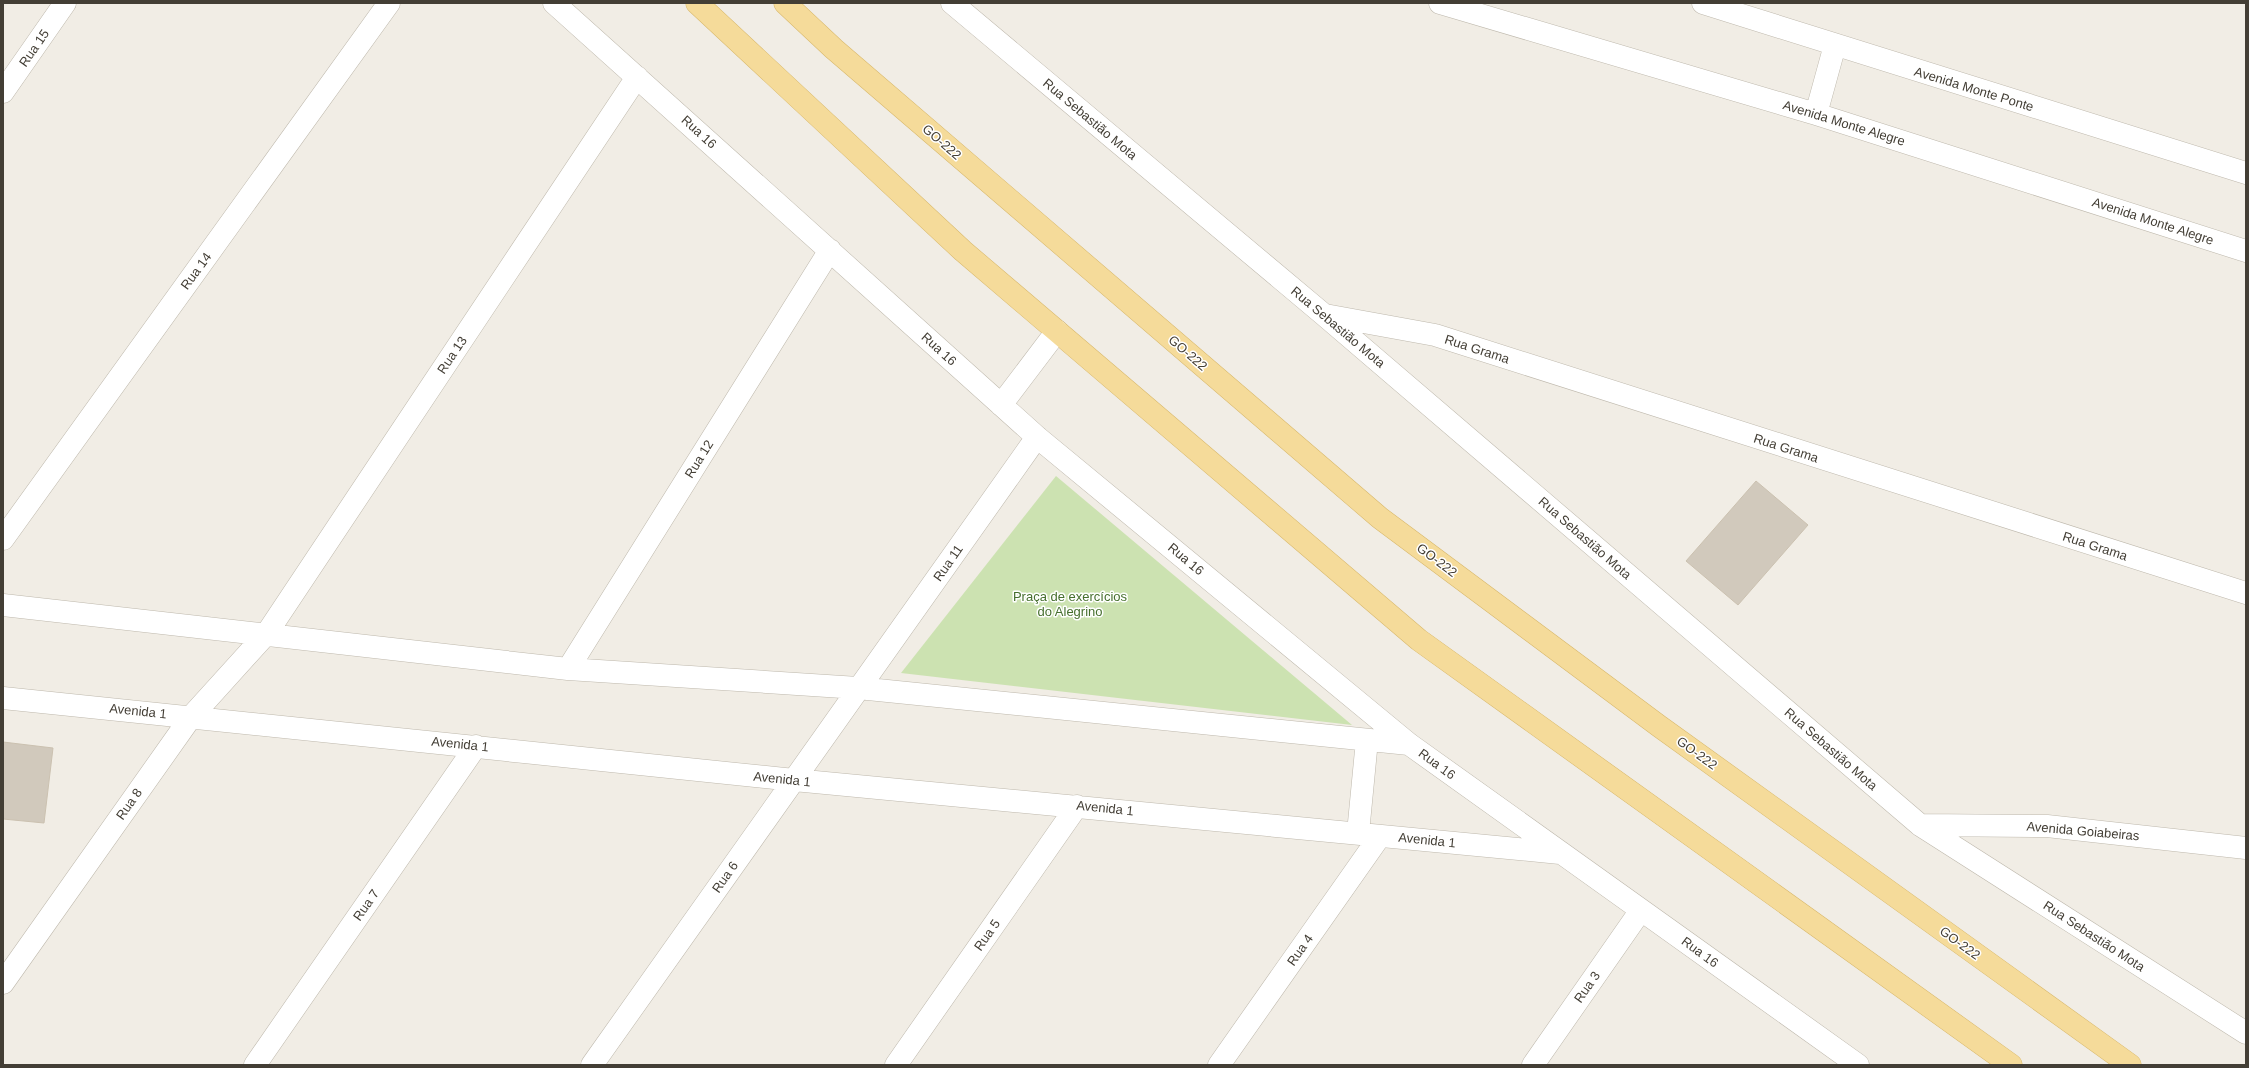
<svg xmlns="http://www.w3.org/2000/svg" width="2249" height="1068" font-family="Helvetica,sans-serif">
<rect width="100%" height="100%" fill="#f1ede5"/>
<path fill="#cce2b1" d="M1056,476L1352,725L901,673Z"/>
<path fill="#d1c9bc" stroke="#cbc1b0" d="M1756,481L1808,525L1738,605L1686,561Z
M3,742L53,748L44,823L3,819Z"/>
<g fill="none" stroke-linecap="round" stroke-linejoin="round">
<defs>
<path id="minor" d="M554,3L1037,437L1409,744L1858,1065
M952,3L1323,314L1920,825L2246,1033
M1440,3L1816,114L2246,251
M1703,3L2246,173
M3,92L65,3
M1816,114L1835,45
M1325,315L1435,335L2246,593
M1001,405L1057,331
M3,539L389,3
M3,605L568,669L858,688L1409,744
M568,669L830,250
M3,698L794,780L1560,853
M1920,825L2047,826L2246,848
M1358,833L1367,740
M3,983L191,717L267,633L637,77
M255,1065L476,746
M592,1065L1037,437
M896,1065L1077,806
M1219,1065L1380,836
M1533,1065L1641,910"/>
<path id="primary" d="M697,3L963,251L1419,640L2011,1065
M785,3L834,49L1380,518L1659,726L2130,1065"/>
</defs>
<use href="#minor" stroke="#beb8ac" stroke-width="23"/>
<use href="#primary" stroke="#d8b86c" stroke-width="23"/>
<use href="#minor" stroke="#fff" stroke-width="22"/>
<use href="#primary" stroke="#f5db9a" stroke-width="22"/>
</g>
<g text-anchor="middle" dominant-baseline="central" stroke-width="3" stroke-linejoin="round" paint-order="stroke">
<g font-size="13" fill="#433e35" stroke="#fff">
<text transform="translate(34 48) rotate(-55)">Rua 15</text>
<text transform="translate(1974 89) rotate(17)">Avenida Monte Ponte</text>
<text transform="translate(1090 119) rotate(40)">Rua Sebastião Mota</text>
<text transform="translate(1844 123) rotate(17)">Avenida Monte Alegre</text>
<text transform="translate(699 132) rotate(42)">Rua 16</text>
<text transform="translate(942 142) rotate(41)">GO-222</text>
<text transform="translate(2153 221) rotate(18)">Avenida Monte Alegre</text>
<text transform="translate(196 271) rotate(-54)">Rua 14</text>
<text transform="translate(1338 327) rotate(40)">Rua Sebastião Mota</text>
<text transform="translate(939 349) rotate(42)">Rua 16</text>
<text transform="translate(1477 349) rotate(18)">Rua Grama</text>
<text transform="translate(1188 353) rotate(41)">GO-222</text>
<text transform="translate(452 355) rotate(-56)">Rua 13</text>
<text transform="translate(1786 448) rotate(18)">Rua Grama</text>
<text transform="translate(699 459) rotate(-58)">Rua 12</text>
<text transform="translate(1585 538) rotate(41)">Rua Sebastião Mota</text>
<text transform="translate(2095 546) rotate(18)">Rua Grama</text>
<text transform="translate(1186 559) rotate(40)">Rua 16</text>
<text transform="translate(1437 560) rotate(37)">GO-222</text>
<text transform="translate(948 563) rotate(-55)">Rua 11</text>
<text transform="translate(138 711) rotate(6)">Avenida 1</text>
<text transform="translate(460 744) rotate(6)">Avenida 1</text>
<text transform="translate(1831 749) rotate(41)">Rua Sebastião Mota</text>
<text transform="translate(1697 753) rotate(36)">GO-222</text>
<text transform="translate(1437 764) rotate(36)">Rua 16</text>
<text transform="translate(782 779) rotate(6)">Avenida 1</text>
<text transform="translate(129 804) rotate(-55)">Rua 8</text>
<text transform="translate(1105 808) rotate(6)">Avenida 1</text>
<text transform="translate(2083 831) rotate(5)">Avenida Goiabeiras</text>
<text transform="translate(1427 840) rotate(6)">Avenida 1</text>
<text transform="translate(725 877) rotate(-55)">Rua 6</text>
<text transform="translate(366 905) rotate(-55)">Rua 7</text>
<text transform="translate(987 935) rotate(-55)">Rua 5</text>
<text transform="translate(2094 936) rotate(33)">Rua Sebastião Mota</text>
<text transform="translate(1960 943) rotate(36)">GO-222</text>
<text transform="translate(1300 950) rotate(-55)">Rua 4</text>
<text transform="translate(1700 952) rotate(36)">Rua 16</text>
<text transform="translate(1587 987) rotate(-55)">Rua 3</text>
</g>
<g font-size="13" fill="#466f2e" stroke="#fff">
<text x="1070" y="596">Praça de exercícios<tspan x="1070" dy="15">do Alegrino</tspan></text>
</g>
</g>
<rect width="2249" height="1068" fill="none" stroke="#433e35" stroke-width="8"/>
</svg>
